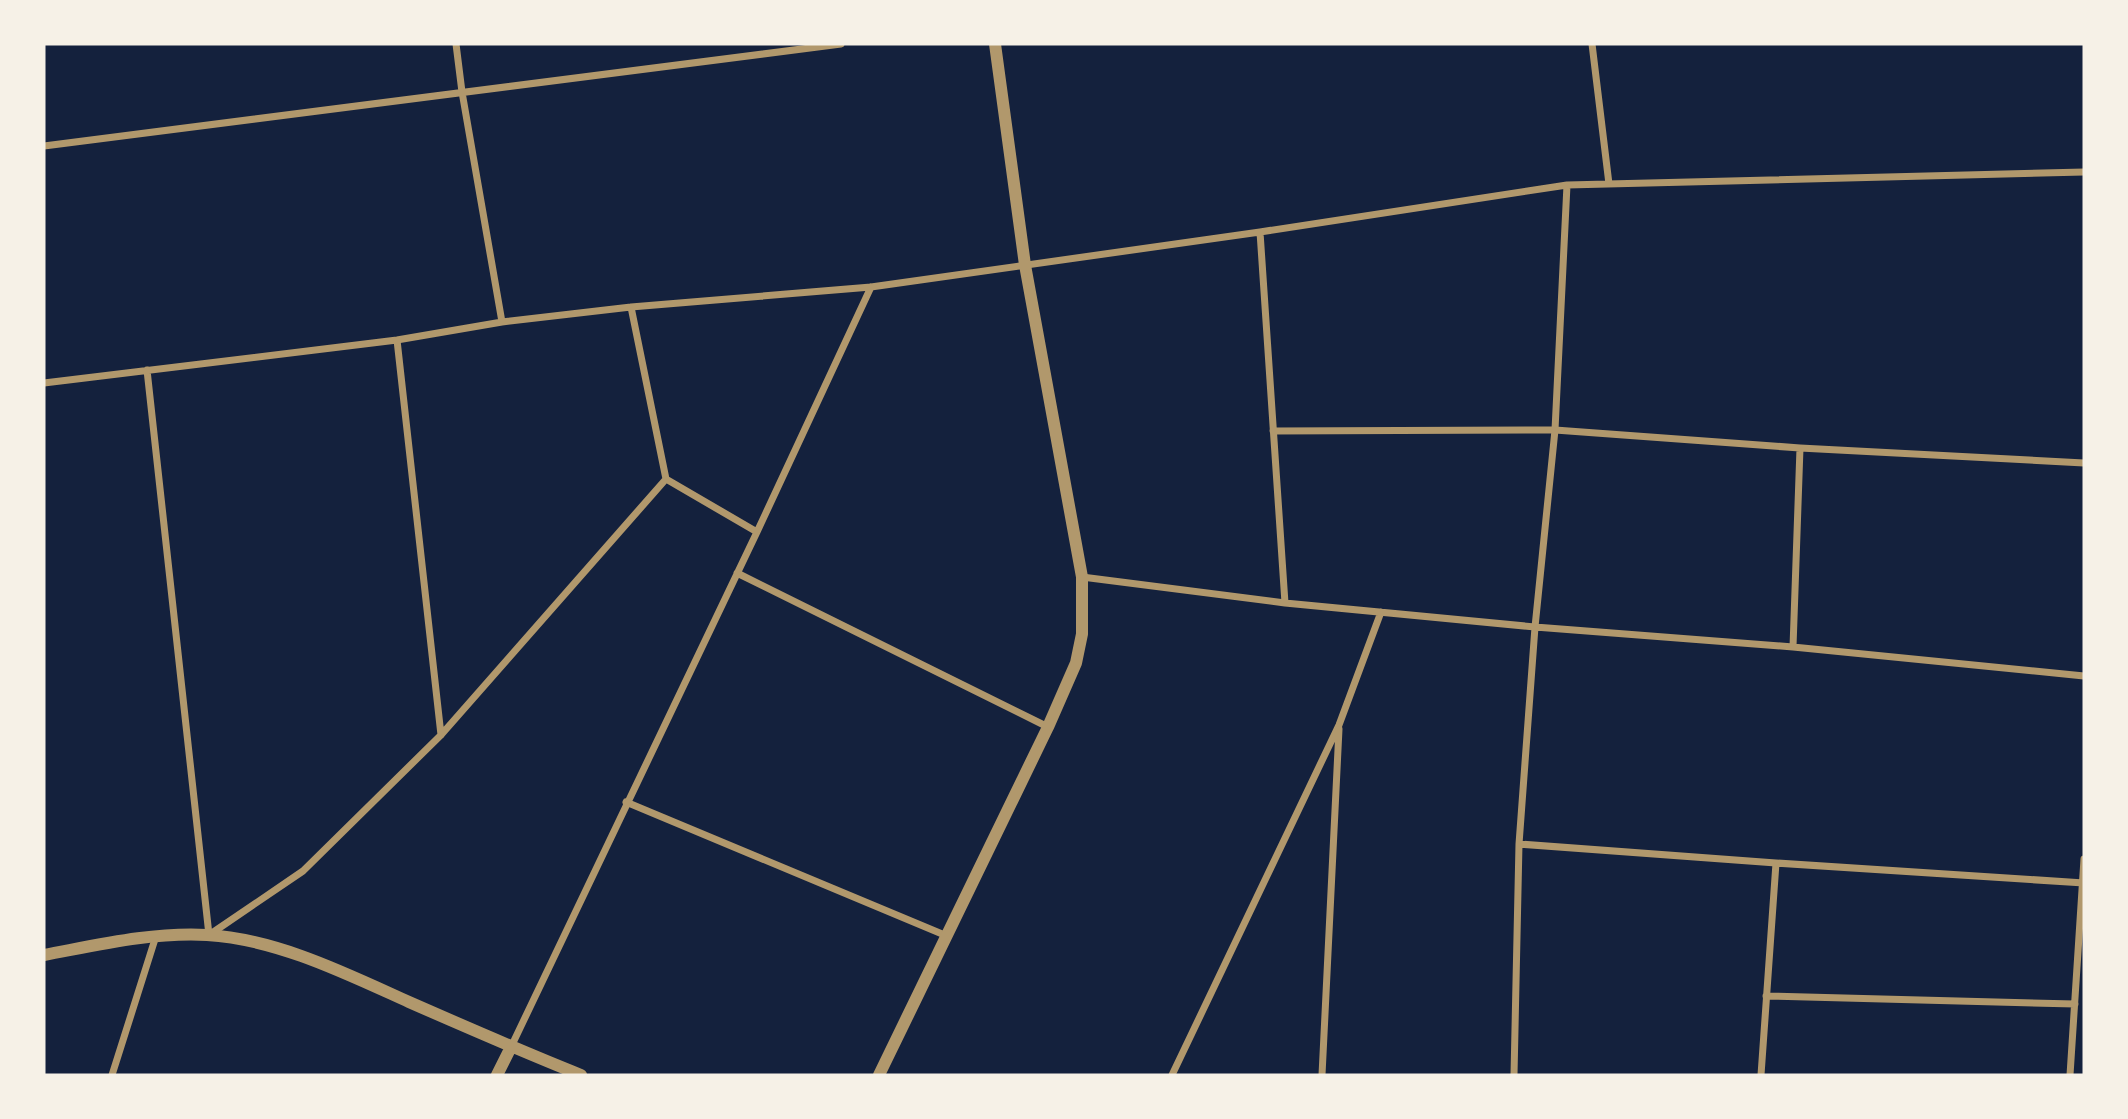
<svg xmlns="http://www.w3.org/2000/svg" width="2128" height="1119" font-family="'Public Sans',sans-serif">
<rect width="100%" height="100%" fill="#14213d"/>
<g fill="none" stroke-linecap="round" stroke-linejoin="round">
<path stroke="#b1986c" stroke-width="7" d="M456,44L462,92L502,322
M1592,44L1609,184
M44,146L841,44
M1260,232L1285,603
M631,307L666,479L757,532
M397,340L441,735
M147,370L209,935L303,871L441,735L666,479
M44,383L397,340L502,322L631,307L871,287L1260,232L1567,185L2084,172
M1273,431L1555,430L1800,448L2084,463
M737,573L1048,727
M1082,577L1285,603L1535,627L1793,647L2084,676
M1793,647L1800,448
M626,802L947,936
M1519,844L1776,863L2084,883
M1766,996L2075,1004
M511,1047L757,532L871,287
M112,1075L156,936
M1172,1075L1339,725L1381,612
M1322,1075L1339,729
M1514,1075L1519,844L1535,627L1555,430L1567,185
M1761,1075L1776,863
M2070,1075L2084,859"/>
<path stroke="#b1986c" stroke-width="12" d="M44,955C98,945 152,932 207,935C277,939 347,974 409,1002C466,1027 523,1052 581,1075
M497,1075L511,1047
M879,1075L1048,727L1076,663L1082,634V577L1025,265L995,44"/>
</g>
<rect width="2128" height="1119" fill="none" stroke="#f6f1e7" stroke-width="91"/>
</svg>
